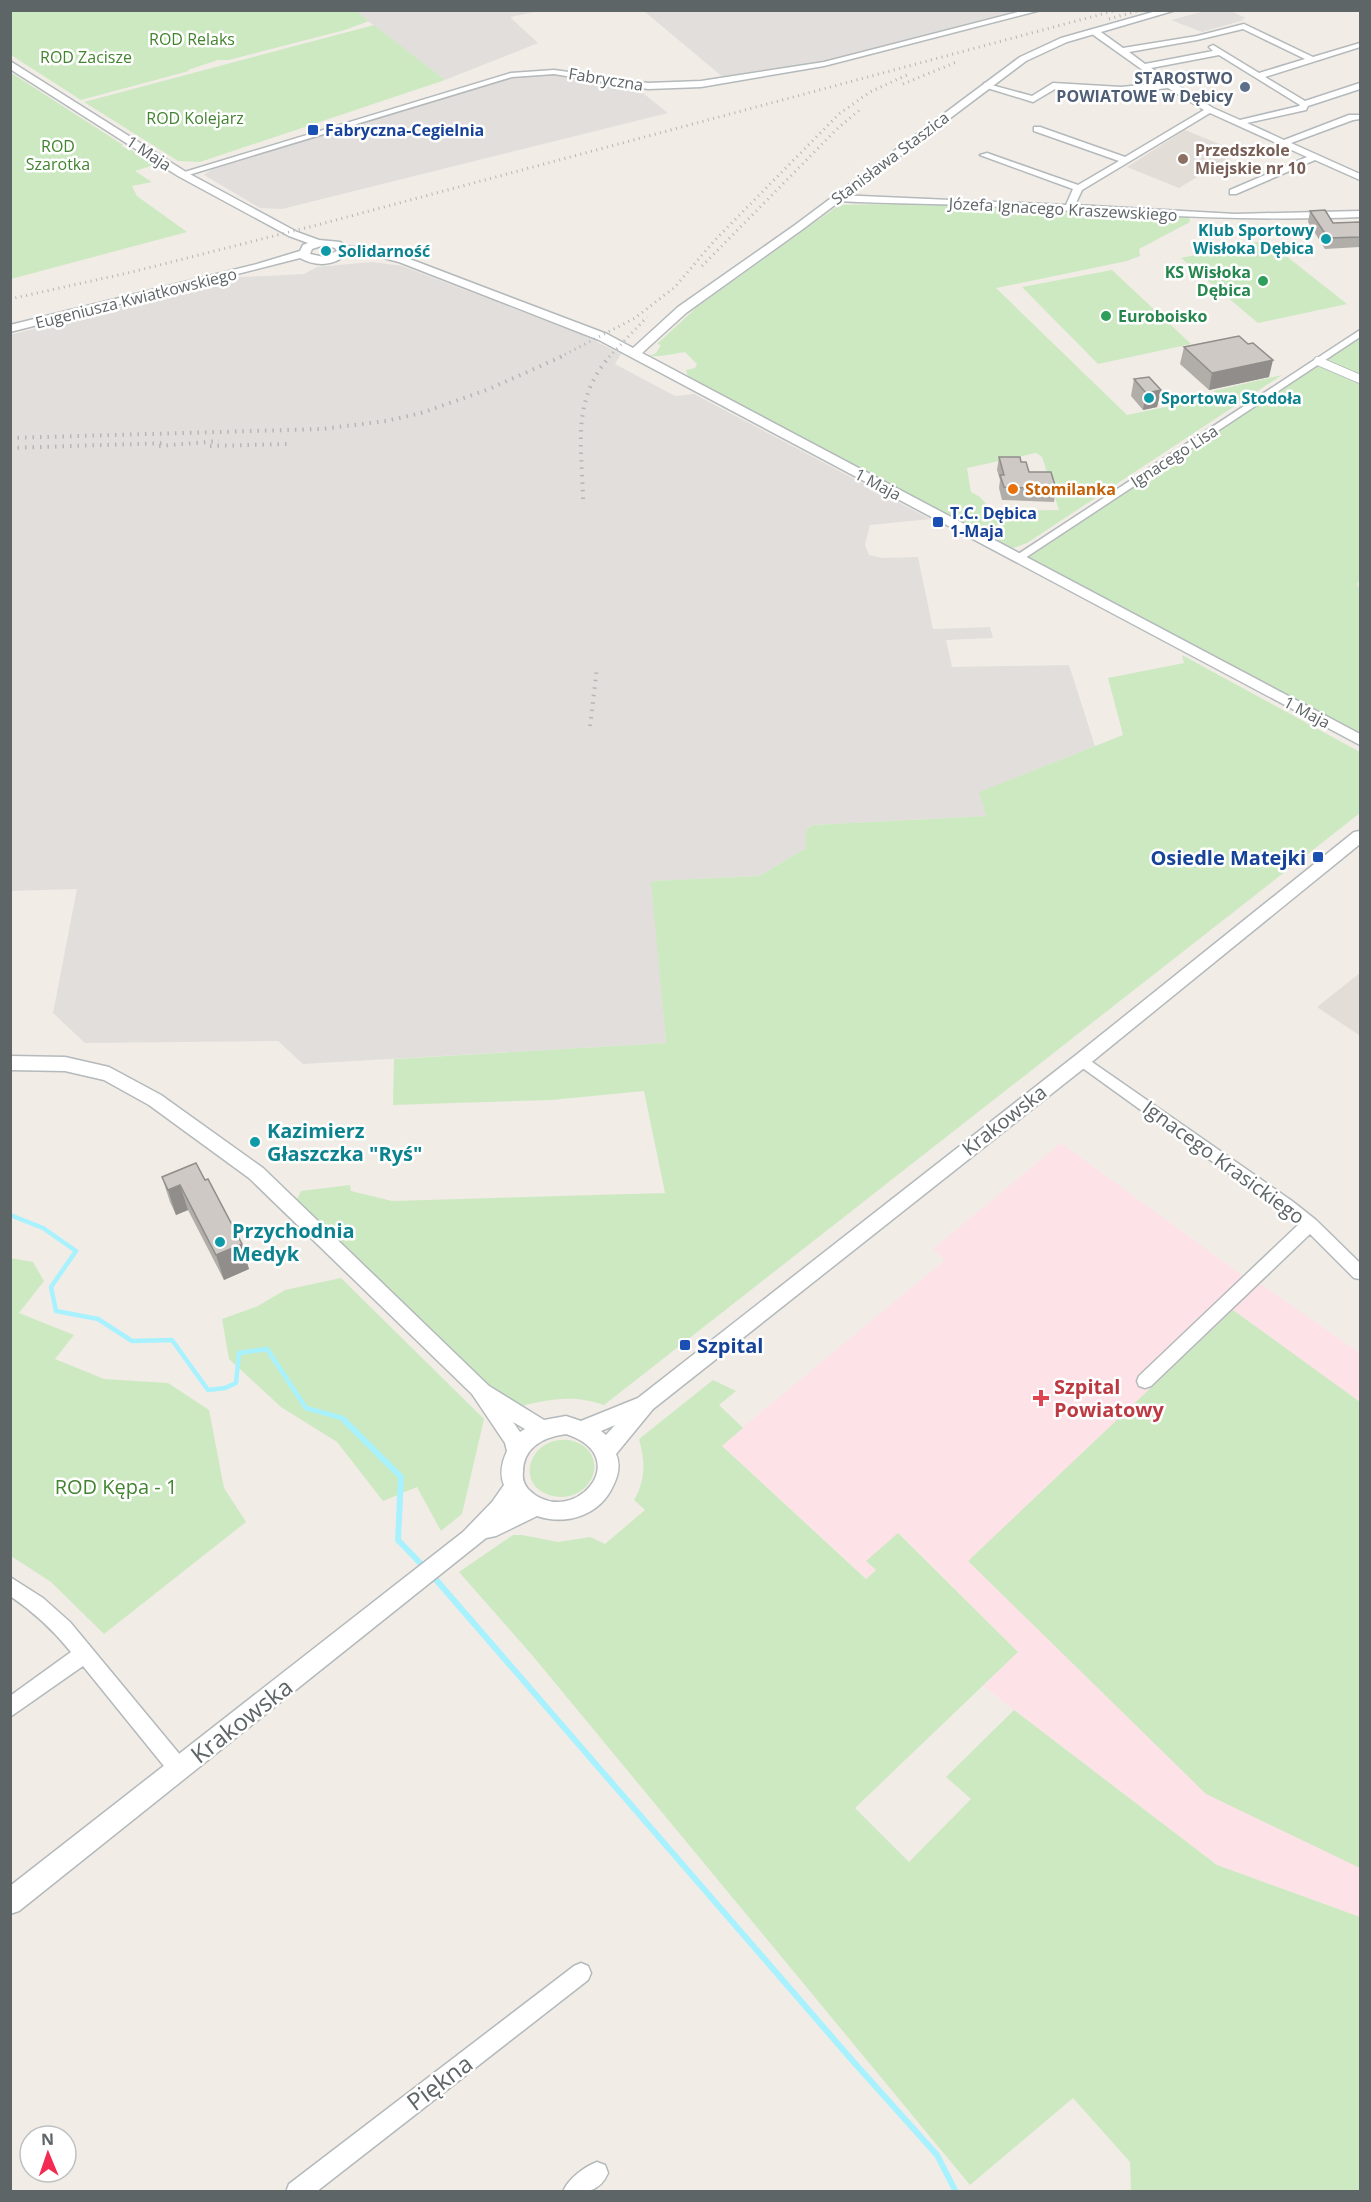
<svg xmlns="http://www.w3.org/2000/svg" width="1371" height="2202" font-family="'Open Sans',sans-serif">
<rect width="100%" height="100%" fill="#f1ece6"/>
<path fill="#e2dedb" d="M355,11H540L510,17L538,43L445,80Z
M638,11H1021L831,60L724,78L645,12Z
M1205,11H1231L1246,18L1242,19L1244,20L1202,32L1171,20Z
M552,74L634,86L668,113L282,209L260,208L204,175L215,167L481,87L512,78Z
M372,262L402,266L585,336L621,354L615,364L675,396L694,394L930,519L870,525L865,545L869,555L883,558L918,557L933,629L990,627L993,638L946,640L952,667L1069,665L1095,746L980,792L986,816L813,825L806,830V848L759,876L652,881L666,1043L303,1064L278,1041L85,1043L53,1013L77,889L11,891L10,335L241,277L304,274L317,267Z"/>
<path fill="#e3ddd7" d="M1185,130L1239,152L1179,188L1127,167Z
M1360,973V1033L1359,1035L1317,1007Z"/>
<path fill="#fde3e8" d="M1061,1143L1254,1284L1258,1282L1360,1353V1917L1217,1865L983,1686L1018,1652L899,1533L867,1561L876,1570L867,1579L721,1445L945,1260L933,1249Z"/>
<path fill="#cde9c2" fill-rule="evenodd" d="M355,10L369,21L345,30L229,60H218L188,70L189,71L81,100L11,55V11Z
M374,25L445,80L200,162L178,161L84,102Z
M10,72L123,145L121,146L125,148H128L154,165L135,171L152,182L132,186L137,196L187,232L11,279Z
M881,204L988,205L1189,217L1190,222L1139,249L1140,256L1127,261L996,288L1127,415L1218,396L1213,391L1282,375L1027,543L1010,549L689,379L686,370L695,368L697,364L685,352L661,356H649L656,353L661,345L657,344L697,307L839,205ZM1036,453L1042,457L1059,510L992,511L980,497L971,492L967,468Z
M1266,240L1347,304L1258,323L1181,258Z
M1112,270L1191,344L1098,364L1022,287Z
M1360,336V580L1357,584L1360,589V734L1028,557Z
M1182,655L1360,752V813L604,1405C573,1394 548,1399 517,1407L485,1381L296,1201L301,1191L350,1185L351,1191L392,1201L665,1193L644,1091L551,1100L393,1105L394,1059L666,1043L651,881L759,876L806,848V830L813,825L986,816L979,792L1123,735L1108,678L1184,663Z
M10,1258L33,1262L44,1281L19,1313L74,1335L55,1359L104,1379L168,1383L209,1410L224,1488L246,1522L104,1634L51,1582L11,1556Z
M341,1278L484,1419L462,1514L441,1531L417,1487L383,1501L337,1442L281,1407L229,1359L222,1319L258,1306L285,1290Z
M1233,1310L1360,1402V1868L1206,1794L968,1561Z
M713,1380L736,1391L719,1405L743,1428L722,1446L866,1579L876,1570L866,1561L898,1533L1018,1652L855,1808L909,1862L971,1799L946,1777L1014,1710L1217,1865L1360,1917V2191H1131L1130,2162L1073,2098L970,2185L532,1655L459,1572L513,1535H522L558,1542L590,1537L605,1544L645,1510L634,1500C646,1480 645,1460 639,1439Z
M569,1440C614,1450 593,1505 553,1496C512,1486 530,1435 569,1440Z"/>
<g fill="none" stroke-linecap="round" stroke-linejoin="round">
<path stroke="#a8f1ff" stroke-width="4.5" d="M10,1215L43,1228L76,1251L51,1287L56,1311L98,1319L132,1341L172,1340L208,1390L225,1388L236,1383L239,1353L267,1349L306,1408L342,1418L346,1422"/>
<path stroke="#a8f1ff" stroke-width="6" d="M344,1420L401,1477L398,1540L424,1567
M432,1575L851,2059L937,2155L956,2192"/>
<defs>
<path id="pedestrian" d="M1318,361L1360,379"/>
<path id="minor" d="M1026,10H1041L824,66L701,87L648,89L554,74L512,77L185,176L178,174L511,73L554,70L648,83L701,81L824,62Z
M1244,24L1313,57L1360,43V47L1265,77L1305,101L1360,83V89L1308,106L1306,110L1247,123L1284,140L1349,115H1360V119L1353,120L1291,143L1360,174V180L1315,160L1236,194H1230V190L1307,157L1210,113L1082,190L1075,205L1235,214L1360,211V217C1241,222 1121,213 1002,207C947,203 893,204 838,201L833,198L838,195L1066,205L1073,189L980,155L987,153L1078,185L1119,161L1034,131V127H1040L1125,157L1204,110L1168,88L1121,93L1055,89L1033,102L984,87V83L1032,96L1053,83L1121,87L1161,83L1092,34V30H1098L1123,48L1197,36ZM1243,29L1305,59L1259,73L1213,45L1209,47L1213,51L1145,64L1129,52L1197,40ZM1219,55L1300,105L1299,106L1240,120L1213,108L1151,68Z
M1360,330V337L1022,560H1014L1012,558Z
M1082,1055L1292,1201L1316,1220L1360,1263V1279L1354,1278L1310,1234L1151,1386L1145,1388L1139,1386L1137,1381L1139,1376L1299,1224L1077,1064L1075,1060L1077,1056Z
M10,1577L43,1598L70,1622L186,1762L189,1769L186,1776L179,1778L172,1776L83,1666L10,1717V1696L71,1652C53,1630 34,1612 10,1596Z
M581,1963L588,1966L591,1973L588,1980L316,2192H286L289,2184L574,1966Z
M597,2162L605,2165L608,2173C599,2194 583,2192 563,2192C568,2179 584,2167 597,2162Z"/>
<path id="tertiary" d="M1160,10H1176L1067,42L1026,61L803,229L686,313L642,353L1360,734V745L599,340L399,262L372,255L348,253C335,266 316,267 300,258L10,332V325L257,264L300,251L303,245L308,243L289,236L178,176L10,69V61L186,172L297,232L319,240L340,242L346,246L372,249L407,258L607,334L633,348L678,307L795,225L1020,57L1061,38ZM324,245L335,248L337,251L324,257L310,254L312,249Z
M1360,831V844L1088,1065L653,1409L616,1454C621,1465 618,1476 613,1486C600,1515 567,1526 537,1516L496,1536L486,1538L19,1911L10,1914V1886L463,1532L492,1502L504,1485C499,1473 502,1462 507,1451L505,1443L472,1394L249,1178L149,1105L104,1080L65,1071L10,1070V1056L65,1057L109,1067L161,1095L263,1168L489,1386L544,1420L566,1416L581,1421L638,1398L1076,1055L1354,832ZM513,1422L525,1429L520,1432ZM615,1425L606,1435L601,1431ZM566,1434C638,1457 571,1532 528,1489C524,1484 522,1479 523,1472C523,1447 544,1437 566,1434Z"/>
</defs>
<use href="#pedestrian" stroke="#b4b9bb" stroke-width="10"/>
<use href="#minor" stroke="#b4b9bb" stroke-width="3"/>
<use href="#tertiary" stroke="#b4b9bb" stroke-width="3"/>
<use href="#pedestrian" stroke="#fff" stroke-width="8"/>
<use href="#minor" fill="#fff" fill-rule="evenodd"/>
<use href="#tertiary" fill="#fff" fill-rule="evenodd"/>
<path stroke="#b5b6b7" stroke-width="3" stroke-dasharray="1 4.5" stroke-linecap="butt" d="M1109,19L1141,10
M903,84L959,61
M702,266L838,128L862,108
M10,299L132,272L321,224L1117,10
M560,357L635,318L675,287L714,241L839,114L870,92L909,74
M609,357L647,317"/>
<path stroke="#b5b6b7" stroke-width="4" stroke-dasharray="1.5 6" stroke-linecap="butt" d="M10,438L322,429L386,421L421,413L489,389L563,356
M159,446L219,441
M210,446L288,444
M10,448L167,443
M583,499C582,445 571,401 610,356
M590,726L597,668"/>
</g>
<path fill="#b1ada9" d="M1310,211L1333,223L1360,222V247L1325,249L1308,222Z
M1248,344L1269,377L1209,390L1180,364L1184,347Z
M1134,379L1161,390L1157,407L1143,410L1131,396Z
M999,457L1021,462L1029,472L1056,489L1054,502L1002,500L999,488L1000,480L997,470Z
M196,1163L249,1269L224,1280L188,1210L176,1215L170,1202L162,1177Z"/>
<path fill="#908d8a" d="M1273,360L1269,377L1209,390L1212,373Z
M1161,390L1157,407L1143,410L1146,393Z
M180,1185L188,1210L176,1215L168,1190Z
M242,1244L249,1269L224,1280L216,1255Z"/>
<path fill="#cec9c5" stroke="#908d8a" stroke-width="1.5" d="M1325,210L1333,223L1360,222V237L1328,238L1310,211Z
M1239,336L1248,344L1253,343L1273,360L1212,373L1184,347Z
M1149,377L1161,390L1146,393L1134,379Z
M999,457H1020L1021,462H1026L1029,472H1051L1056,489L1004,487L1000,475H1004Z
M196,1163L205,1180L208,1179L242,1244L216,1255L180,1185L168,1190L162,1177Z"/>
<circle fill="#5c6f8a" stroke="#fff" stroke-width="2" cx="1245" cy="87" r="6"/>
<g fill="#1a4fb4" stroke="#fff" stroke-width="2">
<rect x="307" y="124" width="12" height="12" rx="3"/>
<rect x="932" y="516" width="12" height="12" rx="3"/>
<rect x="1312" y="851" width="12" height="12" rx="3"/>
<rect x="679" y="1339" width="12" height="12" rx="3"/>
</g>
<circle fill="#8d6e63" stroke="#fff" stroke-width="2" cx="1183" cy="159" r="6"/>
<g fill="#0f9aa8" stroke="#fff" stroke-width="2">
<circle cx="1326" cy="239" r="6"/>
<circle cx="326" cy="251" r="6"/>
<circle cx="1149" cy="398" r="6"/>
<circle cx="255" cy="1142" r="6"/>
<circle cx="220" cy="1242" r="6"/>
</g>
<g fill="#2e9e5b" stroke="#fff" stroke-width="2">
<circle cx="1263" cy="281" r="6"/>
<circle cx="1106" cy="316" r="6"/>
</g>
<circle fill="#e8710a" stroke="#fff" stroke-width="2" cx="1013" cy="489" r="6"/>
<path fill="#e0444e" stroke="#fff" stroke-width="2" d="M1038 1389h6v6h6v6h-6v6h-6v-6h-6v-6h6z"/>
<g text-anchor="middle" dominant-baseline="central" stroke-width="5" stroke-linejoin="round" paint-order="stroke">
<g font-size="16" fill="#438430" stroke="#fff">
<text x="192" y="39">ROD Relaks</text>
<text x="86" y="57">ROD Zacisze</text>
<text x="195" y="118">ROD Kolejarz</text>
<text x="58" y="146">ROD<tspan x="58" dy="18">Szarotka</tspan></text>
</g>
<g font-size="16" font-weight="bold" fill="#4e5e75" stroke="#fff" text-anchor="end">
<text x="1233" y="78">STAROSTWO<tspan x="1233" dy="18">POWIATOWE w Dębicy</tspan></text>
</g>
<g font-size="16" fill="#5e6567" stroke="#fff">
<text transform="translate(606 79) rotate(9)">Fabryczna</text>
<text transform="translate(149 153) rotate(33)">1 Maja</text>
<text transform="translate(890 158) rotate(-37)">Stanisława Staszica</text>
<text transform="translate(1063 209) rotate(3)">Józefa Ignacego Kraszewskiego</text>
<text transform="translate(136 298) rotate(-14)">Eugeniusza Kwiatkowskiego</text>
<text transform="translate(1174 456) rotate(-33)">Ignacego Lisa</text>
<text transform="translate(878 484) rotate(28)">1 Maja</text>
<text transform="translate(1307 712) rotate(28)">1 Maja</text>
</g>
<g font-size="16" font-weight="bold" fill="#164399" stroke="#fff" text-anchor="start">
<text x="325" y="130">Fabryczna-Cegielnia</text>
<text x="950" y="513">T.C. Dębica<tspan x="950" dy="18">1-Maja</tspan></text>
</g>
<g font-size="16" font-weight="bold" fill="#785e54" stroke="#fff" text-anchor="start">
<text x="1195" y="150">Przedszkole<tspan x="1195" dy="18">Miejskie nr 10</tspan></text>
</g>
<g font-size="16" font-weight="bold" fill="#0d838f" stroke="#fff" text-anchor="start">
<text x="1314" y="230" text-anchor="end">Klub Sportowy<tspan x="1314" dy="18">Wisłoka Dębica</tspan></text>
<text x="338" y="251">Solidarność</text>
<text x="1161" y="398">Sportowa Stodoła</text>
</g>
<g font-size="16" font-weight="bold" fill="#27864d" stroke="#fff" text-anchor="end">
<text x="1251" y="272">KS Wisłoka<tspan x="1251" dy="18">Dębica</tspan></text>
<text x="1118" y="316" text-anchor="start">Euroboisko</text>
</g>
<g font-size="16" font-weight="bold" fill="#c56008" stroke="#fff" text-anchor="start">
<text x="1025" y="489">Stomilanka</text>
</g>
<g font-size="20" font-weight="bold" fill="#164399" stroke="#fff" text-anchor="end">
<text x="1306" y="857">Osiedle Matejki</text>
<text x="697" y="1345" text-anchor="start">Szpital</text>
</g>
<g font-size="20" fill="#5e6567" stroke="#fff">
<text transform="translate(1004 1120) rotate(-38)">Krakowska</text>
<text transform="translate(1224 1162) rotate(36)">Ignacego Krasickiego</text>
</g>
<g font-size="20" font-weight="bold" fill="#0d838f" stroke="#fff" text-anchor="start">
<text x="267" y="1130">Kazimierz<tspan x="267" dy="23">Głaszczka "Ryś"</tspan></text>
<text x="232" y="1230">Przychodnia<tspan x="232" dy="23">Medyk</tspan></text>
</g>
<g font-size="20" font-weight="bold" fill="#be3a42" stroke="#fff" text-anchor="start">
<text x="1054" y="1386">Szpital<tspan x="1054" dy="23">Powiatowy</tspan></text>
</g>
<g font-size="20" fill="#438430" stroke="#fff">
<text x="116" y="1486">ROD Kępa - 1</text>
</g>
<g font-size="24" fill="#5e6567" stroke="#fff">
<text transform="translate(241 1720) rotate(-38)">Krakowska</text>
<text transform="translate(439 2082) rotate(-37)">Piękna</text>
</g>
</g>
<rect width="1371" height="2202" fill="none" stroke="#5e6567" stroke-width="24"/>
<g transform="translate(48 2154) rotate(358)"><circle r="28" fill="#ffffff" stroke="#bfc1c2" stroke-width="1.5"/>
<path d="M0-4.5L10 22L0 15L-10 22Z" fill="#f32a52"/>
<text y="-9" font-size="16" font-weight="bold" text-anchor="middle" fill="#5e6567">N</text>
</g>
</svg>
